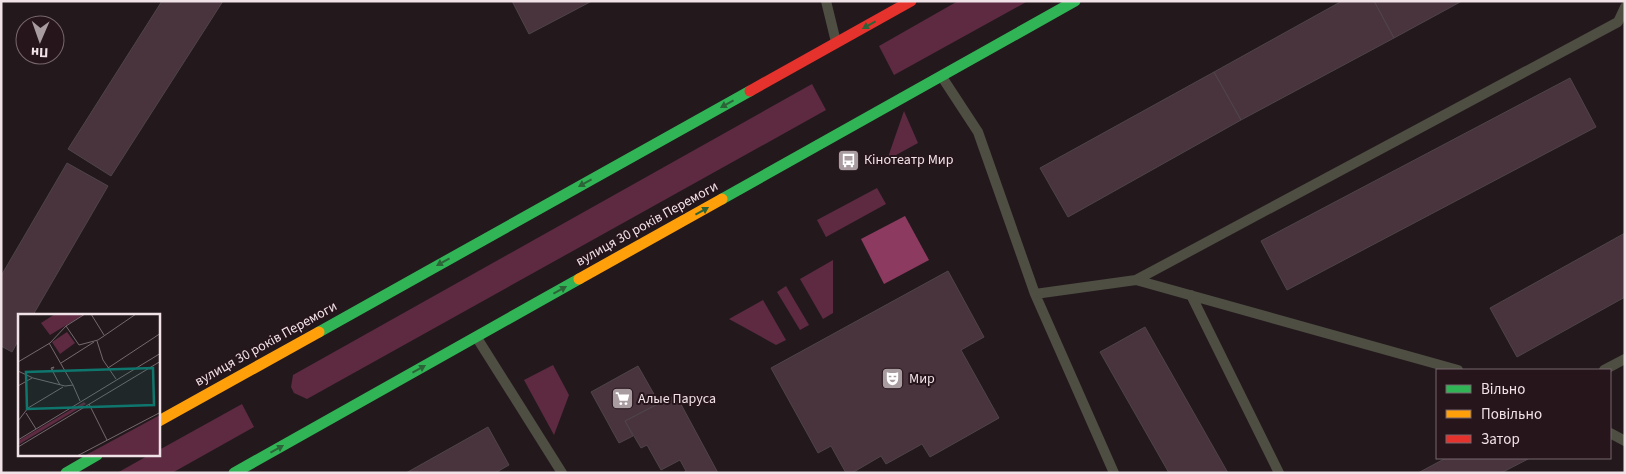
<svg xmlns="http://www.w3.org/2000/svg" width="1626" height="474" font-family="'Source Sans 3',sans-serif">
<rect width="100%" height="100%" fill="#23191d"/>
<path fill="#5d2a41" d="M958,1H1028L894,75L879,46Z
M812,84L826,110L307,399L294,393L291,387L293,375Z
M904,111L918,143L887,160Z
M877,188L886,204L826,237L817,220Z
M833,260V313L823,319L800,279Z
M786,286L809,325L800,330L777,292Z
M763,300L786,340L776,345L729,319Z
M553,365L569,395L554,435L524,380Z
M242,404L254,427L172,473H117L149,455H159V450Z"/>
<path fill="#8d3a61" d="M905,216L929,260L884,284L861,239Z"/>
<path fill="#49343e" stroke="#4e4448" d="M162,1H223L111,176L68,149Z
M512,1H592L529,34Z
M1342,1H1374L1394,38L1241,120L1214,72Z
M1374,1H1462L1394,38Z
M1214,72L1241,120L1068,217L1040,168Z
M1570,78L1596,127L1287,290L1261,241Z
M67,163L108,186L33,315H19V339L12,352L1,346V276Z
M1625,233V297L1517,357L1490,308Z
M948,271L984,337L961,350L999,418L930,457L922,444L886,464L881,456L852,473H846L831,446L818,453L771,368Z
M1145,327L1228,473H1169L1100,352Z
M638,366L659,403L625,421L633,436L619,443L591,392Z
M676,395L718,473H683L686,471L680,460L661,470L647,445L641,448L625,421Z
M488,427L509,465L495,473H406Z
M1446,458H1530L1501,473H1418Z"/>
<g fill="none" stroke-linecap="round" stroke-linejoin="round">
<path stroke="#4e4e43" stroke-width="10" d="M826,1L836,42
M942,77L978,132L1035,294L1136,280L1458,370
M1136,280L1618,22L1625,7
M1035,294L1114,473
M1191,295L1279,473
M477,338L562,473
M1604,370L1625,359
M1610,433L1625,441"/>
<path stroke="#30b455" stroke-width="11" d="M722,199L1075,1
M319,332L750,91
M66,473L97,455
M234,473L579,279"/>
<path stroke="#ff9f0a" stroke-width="11" d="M579,279L722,199
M159,421L319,332"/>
<path stroke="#e5322d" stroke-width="11" d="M750,91L911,1"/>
</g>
<defs><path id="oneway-solid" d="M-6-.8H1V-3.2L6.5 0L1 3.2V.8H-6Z" transform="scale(1.25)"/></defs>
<g fill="#2c6438">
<use href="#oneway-solid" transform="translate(869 25) rotate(151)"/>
<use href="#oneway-solid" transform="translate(727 104) rotate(151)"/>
<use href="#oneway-solid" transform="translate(585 183) rotate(151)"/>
<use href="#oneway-solid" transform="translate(702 211) rotate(-29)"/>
<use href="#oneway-solid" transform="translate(443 262) rotate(151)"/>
<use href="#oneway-solid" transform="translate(560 290) rotate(-29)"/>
<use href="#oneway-solid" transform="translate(419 369) rotate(-29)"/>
<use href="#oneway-solid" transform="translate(277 449) rotate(-29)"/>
</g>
<defs>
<symbol id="bus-square" viewBox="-11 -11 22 22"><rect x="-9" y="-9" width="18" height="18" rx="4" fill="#a89ca0" stroke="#27151c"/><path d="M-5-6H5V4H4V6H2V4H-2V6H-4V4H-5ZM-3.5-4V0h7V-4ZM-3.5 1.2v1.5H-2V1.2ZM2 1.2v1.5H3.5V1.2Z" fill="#fff"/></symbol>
<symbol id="theatre-square" viewBox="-11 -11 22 22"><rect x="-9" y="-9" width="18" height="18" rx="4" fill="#a89ca0" stroke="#27151c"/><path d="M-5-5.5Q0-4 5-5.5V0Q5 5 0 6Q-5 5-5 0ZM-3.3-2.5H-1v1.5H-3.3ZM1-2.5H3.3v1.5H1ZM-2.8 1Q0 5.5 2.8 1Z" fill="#fff"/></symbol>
<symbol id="supermarket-square" viewBox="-11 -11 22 22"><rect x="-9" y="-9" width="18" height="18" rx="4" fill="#a89ca0" stroke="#27151c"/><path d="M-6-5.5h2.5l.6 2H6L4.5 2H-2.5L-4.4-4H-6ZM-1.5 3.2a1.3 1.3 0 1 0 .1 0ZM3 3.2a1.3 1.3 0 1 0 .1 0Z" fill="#fff"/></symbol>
</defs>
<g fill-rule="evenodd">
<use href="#bus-square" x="836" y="148" width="25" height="25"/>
<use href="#theatre-square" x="880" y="366" width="25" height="25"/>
<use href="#supermarket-square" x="610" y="386" width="25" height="25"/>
</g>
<g text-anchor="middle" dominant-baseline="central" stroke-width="4" stroke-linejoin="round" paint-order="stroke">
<g font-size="14" fill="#f0e2e7" stroke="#27151c" text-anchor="start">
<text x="864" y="160">Кінотеатр Мир</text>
<text x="909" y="379">Мир</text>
<text x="638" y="399">Алые Паруса</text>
</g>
<g font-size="14" fill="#f0e2e7" stroke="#27151c">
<text transform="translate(647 224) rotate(-29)">вулиця 30 років Перемоги</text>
<text transform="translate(266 344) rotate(-29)">вулиця 30 років Перемоги</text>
</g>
</g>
<g transform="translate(18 314)">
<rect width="142" height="142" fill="#23191d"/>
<path d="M37,0H64L65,1L32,21L23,9ZM49,18L57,29L42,40L34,28ZM66,88L68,90L0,131V127ZM142,101V142H66Z" fill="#5d2a41"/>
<path fill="none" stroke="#75696e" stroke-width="1" d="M73,0L86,21M48,12L67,0M79,27L85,46L98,65M31,29L55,71M0,48L32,29L48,12L61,31L80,26L118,0M43,49L76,28M90,54L143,19M34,56L36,53L33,54L34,56L42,71M0,57L15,64L47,72L55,71L62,87M0,72L14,64M71,90L89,126M8,99L18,115M0,107L10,94L45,73M0,126L143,39M0,133L143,47M59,142L143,98"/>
<path fill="#0f766e" fill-opacity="0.15" stroke="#0f766e" stroke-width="2.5" d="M135,54L136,91L9,95L8,58Z"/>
<rect width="142" height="142" fill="none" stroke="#f0e2e7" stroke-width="2.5"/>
</g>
<rect width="1626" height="474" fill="none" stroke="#f0e2e7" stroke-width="5"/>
<rect x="1436" y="369" width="175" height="90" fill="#27151c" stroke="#77676d"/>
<rect x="1446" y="385" width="25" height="8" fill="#30b455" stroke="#77676d"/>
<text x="1481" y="394" font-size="15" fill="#f0e2e7">Вільно</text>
<rect x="1446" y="410" width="25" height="8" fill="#ff9f0a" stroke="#77676d"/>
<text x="1481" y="419" font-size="15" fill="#f0e2e7">Повільно</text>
<rect x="1446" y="435" width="25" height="8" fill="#e5322d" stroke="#77676d"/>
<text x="1481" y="444" font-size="15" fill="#f0e2e7">Затор</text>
<g transform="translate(40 40) rotate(182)"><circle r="24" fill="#27151c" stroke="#77676d"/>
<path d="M0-4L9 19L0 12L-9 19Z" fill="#a89ca0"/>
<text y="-8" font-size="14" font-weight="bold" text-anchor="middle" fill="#f0e2e7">Пн</text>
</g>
</svg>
